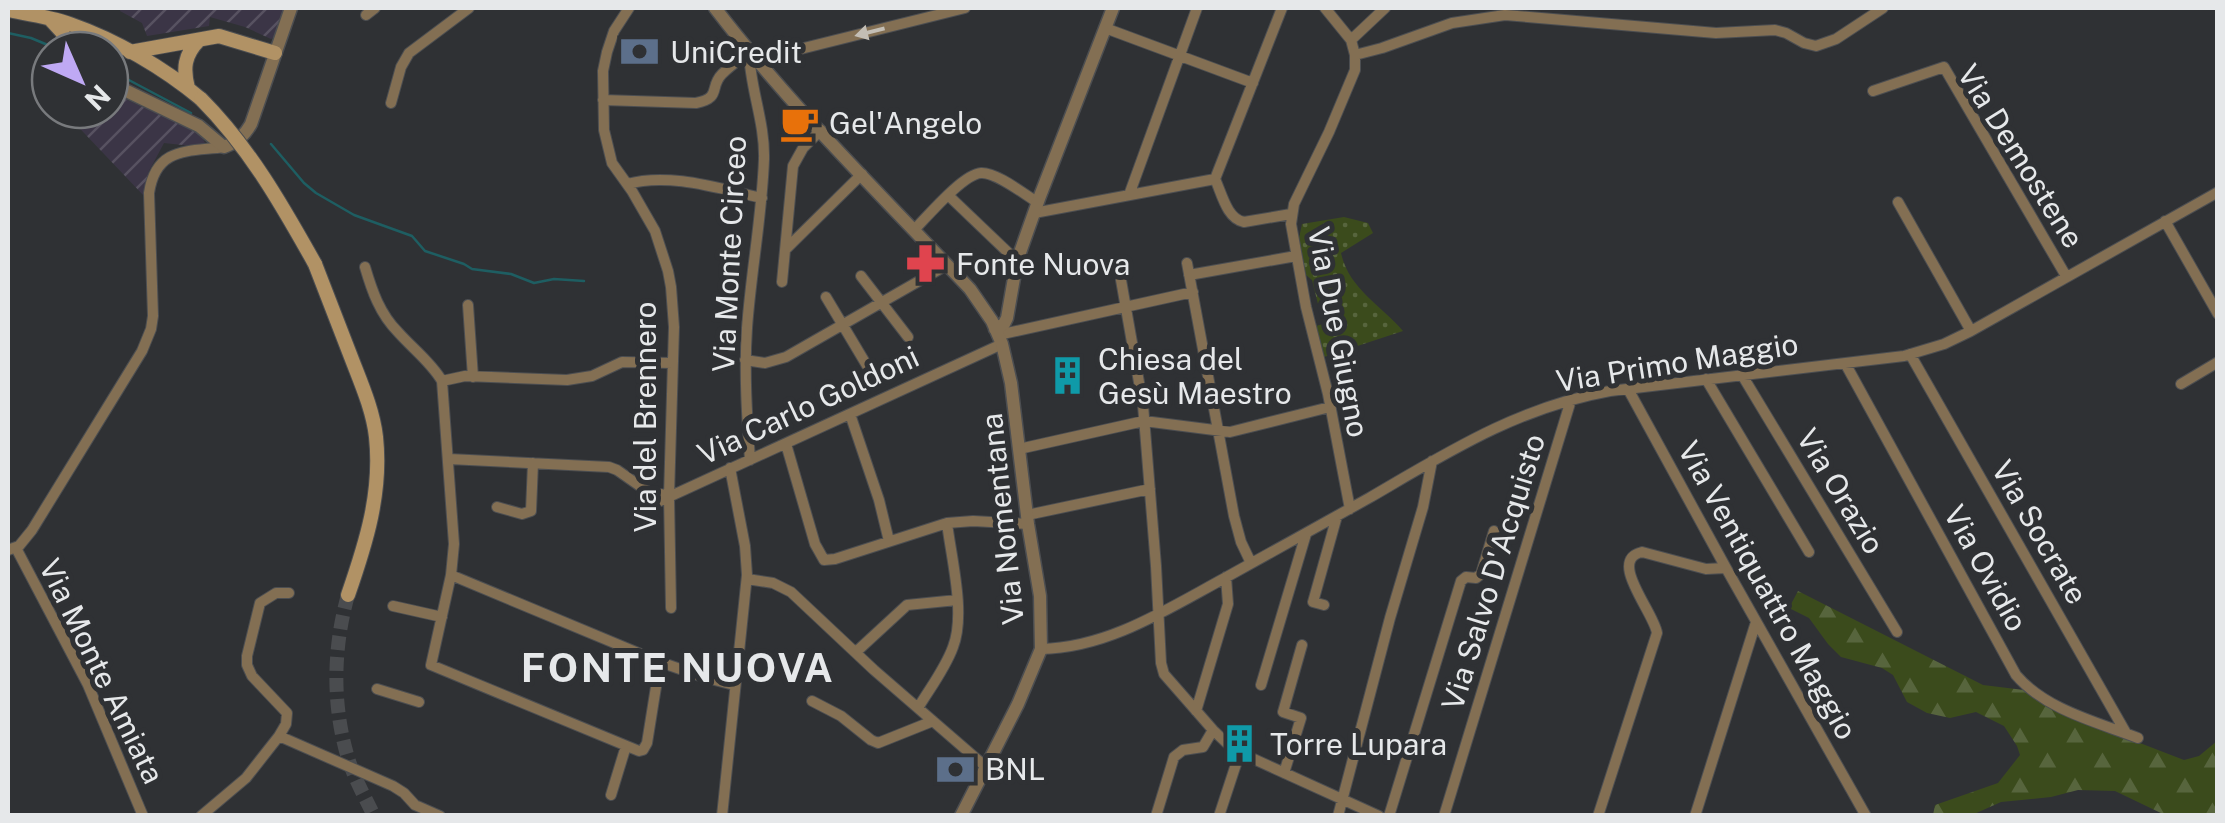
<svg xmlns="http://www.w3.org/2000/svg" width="2225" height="823" font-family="'Public Sans',sans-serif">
<defs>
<pattern id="industrial-furrows" width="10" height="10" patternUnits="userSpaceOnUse" patternTransform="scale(2.5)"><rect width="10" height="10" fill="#3b3546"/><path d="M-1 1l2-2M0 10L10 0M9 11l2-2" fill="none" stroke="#575261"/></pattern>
<pattern id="grass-dots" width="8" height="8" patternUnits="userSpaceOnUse" patternTransform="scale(2.5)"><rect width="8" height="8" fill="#3b4b1c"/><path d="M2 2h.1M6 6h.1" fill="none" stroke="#57653d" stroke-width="1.8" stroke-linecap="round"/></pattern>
<pattern id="forest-firs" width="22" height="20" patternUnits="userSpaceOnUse" patternTransform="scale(2.5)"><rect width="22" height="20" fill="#3b4b1c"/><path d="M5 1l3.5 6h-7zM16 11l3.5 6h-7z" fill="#57653d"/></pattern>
</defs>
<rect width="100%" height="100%" fill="#2f3134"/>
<path fill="url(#industrial-furrows)" d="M121,8H286L276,36L271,39L245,27L210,17L209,26L147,36L142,23L120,11Z
M110,92L200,133L205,143L201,147L164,143L149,171L144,196L66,114L67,110H110Z"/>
<path fill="url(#grass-dots)" d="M1344,217L1368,223L1373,233L1341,253C1349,289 1380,304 1403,331L1324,357L1316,326L1323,324L1312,280L1306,275L1299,238L1302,224Z"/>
<path fill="url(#forest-firs)" d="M1798,591L1983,685L2024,690L2075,718L2184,760L2199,756L2217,741V815H2165L2115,791L2078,790L2051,797L2001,802L1972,815H1933L1935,805L1998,783L2020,755L2017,746L2004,726L1976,712L1950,718L1927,713L1907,702L1893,675L1882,668L1841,657L1828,644L1809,618L1789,608Z"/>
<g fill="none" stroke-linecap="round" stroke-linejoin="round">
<path stroke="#1e5e62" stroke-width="2.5" d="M8,33L31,38L55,48
M110,70L191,113
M271,144L304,183L316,193L354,215L412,236L425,251L464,264L472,269L511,274L534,283L554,279L584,281"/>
<path stroke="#4a4c4f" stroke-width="14" stroke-dasharray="14 7" stroke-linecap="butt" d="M348,595C333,648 332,705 348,758C354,778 365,797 374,816"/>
<defs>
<path id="minor" d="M629,8L614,31L607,52L603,71L604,130L612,163L632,191L655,231L668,271L671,287L674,327L669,496L671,608
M1282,8L1215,179C1222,194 1227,219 1244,222L1291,214
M1325,8L1351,40L1355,55V70L1329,132L1294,204L1291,224L1306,307L1328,394L1350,509
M366,15L375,8
M1105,28L1253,83
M1351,40L1385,8
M749,52C750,88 765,122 764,159C762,216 751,272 747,328C744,372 747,416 750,460
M1355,55L1382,48L1452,23L1505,15L1716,33L1775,30L1786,33L1804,43L1816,46L1836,39L1883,8
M756,60L965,8
M1873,91L1944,67L2066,276
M603,100L696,103C722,98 709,87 722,74C730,66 740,59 749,52
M391,103L401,67L409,53L469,8
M627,184C670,172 720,189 762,198
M1129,195L1197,8
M949,196L1017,261
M1898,202L1971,331
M1034,213L1215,179
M2165,221L2218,314
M914,230C927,217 963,174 981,173C996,172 1024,194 1037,202
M786,249L862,174
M1187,263L1234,516L1241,542L1251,563
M365,267C372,291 380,314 398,332C412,348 431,362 442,381L454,544L451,575L431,665L639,751L643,750L647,743L660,662L703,677L734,685
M1189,275L1296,256
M861,276L908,337
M1121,280L1143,405L1156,566L1161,663L1164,674L1213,730L1234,750L1379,816
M782,282L793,166L803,148L821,130
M826,297L869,369
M468,305L473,377
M998,335L1193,292
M1910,354L2126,733
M745,360L765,363L786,357L947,265
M1845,363L2016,675C2046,710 2097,722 2138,738
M1742,375L1897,632
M1706,379L1809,552
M442,381L465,376L567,380L592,376L622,362L673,363
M2181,384L2218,362
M1628,389L1726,568L1866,816
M850,414L879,500L889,541
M786,444L815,544L824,560L835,559L947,523L973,521L1028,524
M1019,449L1144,421L1230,432L1330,407
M449,459L609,467L617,470L647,491L669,496
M497,507L522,514L531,511L533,463
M636,512L1002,344
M1027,515L1150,489
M16,548L88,685L143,816
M8,550L19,546L32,530L142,351L151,329L153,316L149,193C156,146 189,152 224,147
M451,575L660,662
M747,579L773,583L791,592L874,670L986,767
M1324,605L1313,602L1337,516
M393,606L442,617
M1041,649C1107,648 1166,610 1223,579C1271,552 1321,525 1369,498C1448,452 1519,407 1610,391L1904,356L1944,344L1971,331L2218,192
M856,652L907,605L957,600
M1261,685L1306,534
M377,689L419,702
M812,701L841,716L871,740L878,743L933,721
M918,708C930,688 945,669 953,647C966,614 951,557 947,523
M1196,711L1228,604L1226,577
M279,736L286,724L287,713L252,676L247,665V656L260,603L276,593H289
M1284,773L1301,718L1283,712L1302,645
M611,795L626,746
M201,816L246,778L279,736L393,786L404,793L415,805L440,816
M722,816L747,575L745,546L730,468
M1156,816L1174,757L1183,750L1203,747L1213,730
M1219,816L1240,752
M1338,816L1390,618L1423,507L1432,461
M1389,816L1461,581L1466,577L1476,578L1481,574L1494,531
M1444,816L1571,400
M1598,816L1657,633C1654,612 1607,560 1642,552L1706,569L1726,568
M1695,816L1756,622"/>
<path id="tertiary" d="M715,8C792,108 883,197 970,289L992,321L1002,344L1011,383L1028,524L1040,596L1041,649L1018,704L961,816
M110,83L199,126L224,147C236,143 245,135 251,124L291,8
M995,329L1004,324L1007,318L1017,261L1040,196L1113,8"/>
<path id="secondary" d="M8,10C28,14 50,17 70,24C116,40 164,68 201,99
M50,19L62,32L70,50
M130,52L219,36L275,53
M188,88C183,69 184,55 199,40
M315,264C327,295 339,326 351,357C361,383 373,410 376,437C382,493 366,543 348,595"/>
</defs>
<use href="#minor" stroke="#4c4e51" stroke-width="12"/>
<use href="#tertiary" stroke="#4c4e51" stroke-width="15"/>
<use href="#secondary" stroke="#4c4e51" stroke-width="16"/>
<use href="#minor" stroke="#836f53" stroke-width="10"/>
<use href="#tertiary" stroke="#836f53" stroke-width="12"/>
<use href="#secondary" stroke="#b19265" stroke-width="14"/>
<defs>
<path id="secondary-bridge" d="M201,99C249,147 282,205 315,264"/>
</defs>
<use href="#secondary-bridge" stroke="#4c4e51" stroke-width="16" stroke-linecap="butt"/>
<use href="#secondary-bridge" stroke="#b19265" stroke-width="14"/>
</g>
<defs><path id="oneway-solid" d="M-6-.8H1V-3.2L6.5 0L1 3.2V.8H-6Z" transform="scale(2.5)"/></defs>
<use fill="#c3beb5" href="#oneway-solid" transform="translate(870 32) rotate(166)"/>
<defs>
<symbol id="bank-bare" viewBox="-9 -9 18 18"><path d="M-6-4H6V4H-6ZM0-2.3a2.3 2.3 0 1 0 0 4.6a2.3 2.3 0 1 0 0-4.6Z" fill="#5c6f8a" stroke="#2f3134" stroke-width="2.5" paint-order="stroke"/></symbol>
<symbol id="cafe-bare" viewBox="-9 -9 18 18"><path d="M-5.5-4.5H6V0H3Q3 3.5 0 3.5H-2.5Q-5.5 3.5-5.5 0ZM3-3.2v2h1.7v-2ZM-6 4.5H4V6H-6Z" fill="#e8710a" stroke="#2f3134" stroke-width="2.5" paint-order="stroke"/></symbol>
<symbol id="pharmacy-bare" viewBox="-9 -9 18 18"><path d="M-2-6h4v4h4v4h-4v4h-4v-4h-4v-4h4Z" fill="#e0444e" stroke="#2f3134" stroke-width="2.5" paint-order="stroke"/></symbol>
<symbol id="building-bare" viewBox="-9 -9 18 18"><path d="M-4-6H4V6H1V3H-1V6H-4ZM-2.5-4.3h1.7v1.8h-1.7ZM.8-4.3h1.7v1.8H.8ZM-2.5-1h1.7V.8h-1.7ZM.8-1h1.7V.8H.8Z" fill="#0f9aa8" stroke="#2f3134" stroke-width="2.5" paint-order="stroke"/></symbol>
</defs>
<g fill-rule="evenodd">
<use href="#bank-bare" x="612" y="24" width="55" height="55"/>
<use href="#cafe-bare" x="772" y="96" width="55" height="55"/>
<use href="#pharmacy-bare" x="898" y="236" width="55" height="55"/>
<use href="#building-bare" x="1040" y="348" width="55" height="55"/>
<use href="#building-bare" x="1212" y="716" width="55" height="55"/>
<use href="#bank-bare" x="928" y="742" width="55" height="55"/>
</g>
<g text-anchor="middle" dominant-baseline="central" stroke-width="10" stroke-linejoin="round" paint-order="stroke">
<g font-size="30" fill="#e6e8ea" stroke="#2f3134" text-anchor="start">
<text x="670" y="52">UniCredit</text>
<text x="829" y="123">Gel'Angelo</text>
<text x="956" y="264">Fonte Nuova</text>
<text x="1098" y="359">Chiesa del<tspan x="1098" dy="34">Gesù Maestro</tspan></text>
<text x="1270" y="744">Torre Lupara</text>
<text x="985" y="769">BNL</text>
</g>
<g font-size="30" fill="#e6e8ea" stroke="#2f3134">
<text transform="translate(2021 156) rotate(58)">Via Demostene</text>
<text transform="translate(729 254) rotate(-87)">Via Monte Circeo</text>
<text transform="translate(1339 332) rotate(79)">Via Due Giugno</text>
<text transform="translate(1677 362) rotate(-9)">Via Primo Maggio</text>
<text transform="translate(808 405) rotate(-25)">Via Carlo Goldoni</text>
<text transform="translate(645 417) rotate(-90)">Via del Brennero</text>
<text transform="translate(1841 491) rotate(59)">Via Orazio</text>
<text transform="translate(1002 519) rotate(-96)">Via Nomentana</text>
<text transform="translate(2040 532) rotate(60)">Via Socrate</text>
<text transform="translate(1986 568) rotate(61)">Via Ovidio</text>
<text transform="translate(1493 572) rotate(-73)">Via Salvo D'Acquisto</text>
<text transform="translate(1768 590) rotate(61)">Via Ventiquattro Maggio</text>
<text transform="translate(102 671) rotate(64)">Via Monte Amiata</text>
</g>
<g font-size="40" font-weight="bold" letter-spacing="2.5" fill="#e6e8ea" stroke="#2f3134">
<text x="678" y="667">FONTE NUOVA</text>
</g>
</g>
<rect width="2225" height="823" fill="none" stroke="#e6e8ea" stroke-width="20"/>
<g transform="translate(80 80) rotate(135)"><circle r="48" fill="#2f3134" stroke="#787a7d" stroke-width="2.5"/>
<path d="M0-8L18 38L0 25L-18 38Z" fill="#bfa9f4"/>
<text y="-15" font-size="28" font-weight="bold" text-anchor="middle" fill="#e6e8ea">N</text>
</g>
</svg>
